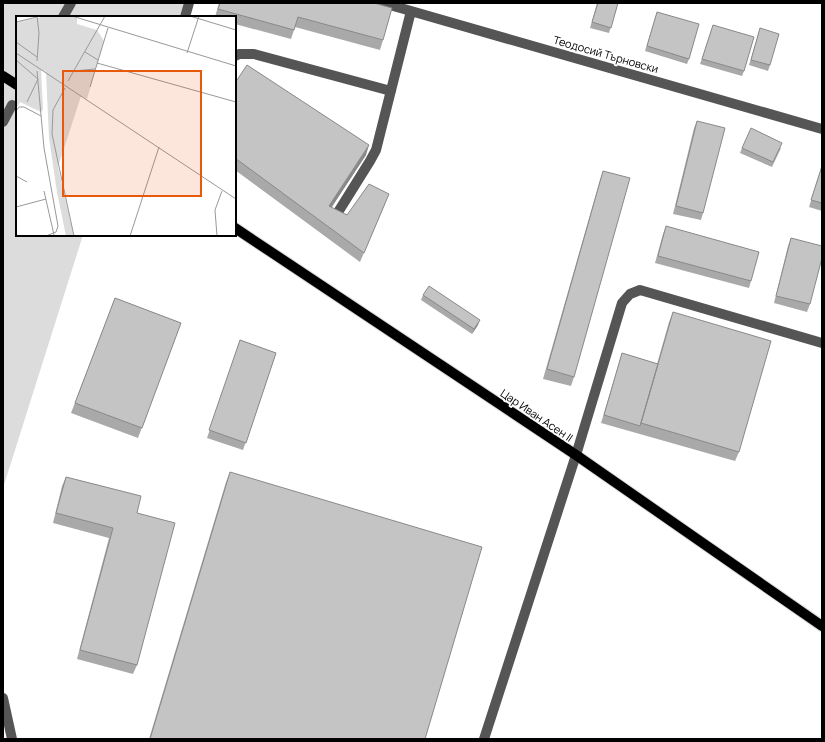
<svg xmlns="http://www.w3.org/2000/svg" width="825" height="742" font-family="Manrope,sans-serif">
<rect width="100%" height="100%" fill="#fff"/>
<path fill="#dcdcdc" d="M3,3H189L185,17H17V235H83L3,488Z"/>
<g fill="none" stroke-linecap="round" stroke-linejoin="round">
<path stroke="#d9d9d9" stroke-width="10" stroke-dasharray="10 5" stroke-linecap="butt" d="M12,105L17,96"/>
<defs>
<path id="major" d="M3,76L17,85
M235,228L576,455L822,626"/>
</defs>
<use href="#major" stroke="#dbdbdb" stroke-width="12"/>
<path stroke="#555" stroke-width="10" d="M383,3L822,129
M63,17L71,3
M185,17L189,3
M235,56L239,54H254L391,91
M3,122L12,105
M335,217L370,161L376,150L411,11
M3,698L12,739
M484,739L576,455L622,303L630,294L640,290L822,343"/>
<use href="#major" stroke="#000" stroke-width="10"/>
</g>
<path fill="#a9a9a9" d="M219,3H374L383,40L380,50L295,27L291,39L235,24V17H215Z
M597,3H618L609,33L590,28Z
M657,12L689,59L687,64L645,51Z
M713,25L744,71L742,76L700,64Z
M760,28L770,65L768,71L749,65Z
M235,83L366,155L331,207L347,215L385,204L360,262L235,170Z
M697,121L703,213L701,220L673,214L694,128Z
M742,148H781L772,167L740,153Z
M822,165V211L809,207Z
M603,171L574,377L571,386L543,379L600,180Z
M666,226L751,281L749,288L655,263L663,234Z
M791,238L810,304L807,312L774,303L788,246Z
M423,295L478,325L472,334L421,300Z
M115,298L181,323L138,438L71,413Z
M673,312L739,452L735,461L601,423L622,353L657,364L669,322Z
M240,340L276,353L243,450L207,438Z
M230,472L425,739H149L226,482Z
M66,477L137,513V665L133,674L77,659L109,538L53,523L62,486Z"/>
<path fill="#898989" d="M369,145L366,155L326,216L329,206Z
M480,320L478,325L472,334L474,329Z"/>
<path fill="#c4c4c4" stroke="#898989" d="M220,3H374L392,8L383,40L298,17L294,30L218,9Z
M598,3H618L611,28L592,22Z
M657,12L699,24L689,59L647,46Z
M713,25L754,37L744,71L702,59Z
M760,28L779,34L770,65L751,60Z
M247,65L369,145L329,206L347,215L369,184L389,194L364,253L235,158V83Z
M697,121L725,128L703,213L676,206Z
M751,128L782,143L773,162L742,148Z
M822,166V203L811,200Z
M603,171L630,178L574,377L547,369Z
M666,226L759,252L751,281L658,256Z
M791,238L822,246V258L810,304L776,296Z
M429,286L480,320L474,329L423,295Z
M115,298L181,323L142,428L75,403Z
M673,312L771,341L739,452L641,423Z
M240,340L276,353L246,443L209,430Z
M622,353L658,364L640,426L604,415Z
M230,472L482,547L425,739H150Z
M66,477L141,496L137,513L175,523L137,665L80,650L113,528L56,513Z"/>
<g text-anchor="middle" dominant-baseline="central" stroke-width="3.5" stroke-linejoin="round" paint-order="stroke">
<g font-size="11" fill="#000" stroke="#fff">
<text transform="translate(606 54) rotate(16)">Теодосий Търновски</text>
<text transform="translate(537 415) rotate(34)">Цар Иван Асен II</text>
</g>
</g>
<g transform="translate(16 16)">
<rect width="220" height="220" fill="#fff"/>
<path d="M31,0L61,1V8L81,14L88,25L71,83L65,80L42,151L58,220H50L41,176L33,122L30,56L25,54L27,93L25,96L4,86L0,93V6Z" fill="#dcdcdc"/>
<path fill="none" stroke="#999" stroke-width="1" d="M21,0L23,17L21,45M56,0L220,50M174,0L220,14M0,6L21,1M0,26L21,41M69,36L82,44M0,37L220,183M171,37L183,0M0,44L22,63L11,86M81,47L220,86M21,55L28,132L42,210L40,216L30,220M58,55L79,53M52,65L89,0M74,71L92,12M49,72L37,94L36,118L58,220M0,95L3,91H8L25,100M0,160L11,166M28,175L38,219M0,191L30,183M114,220L143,131M201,220L199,194L206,175"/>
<path fill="#e8590c" fill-opacity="0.15" stroke="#e8590c" stroke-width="2" d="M47,55H185V180H47Z"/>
<rect width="220" height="220" fill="none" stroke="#000" stroke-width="2"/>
</g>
<rect width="825" height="742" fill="none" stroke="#000000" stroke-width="8"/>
</svg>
